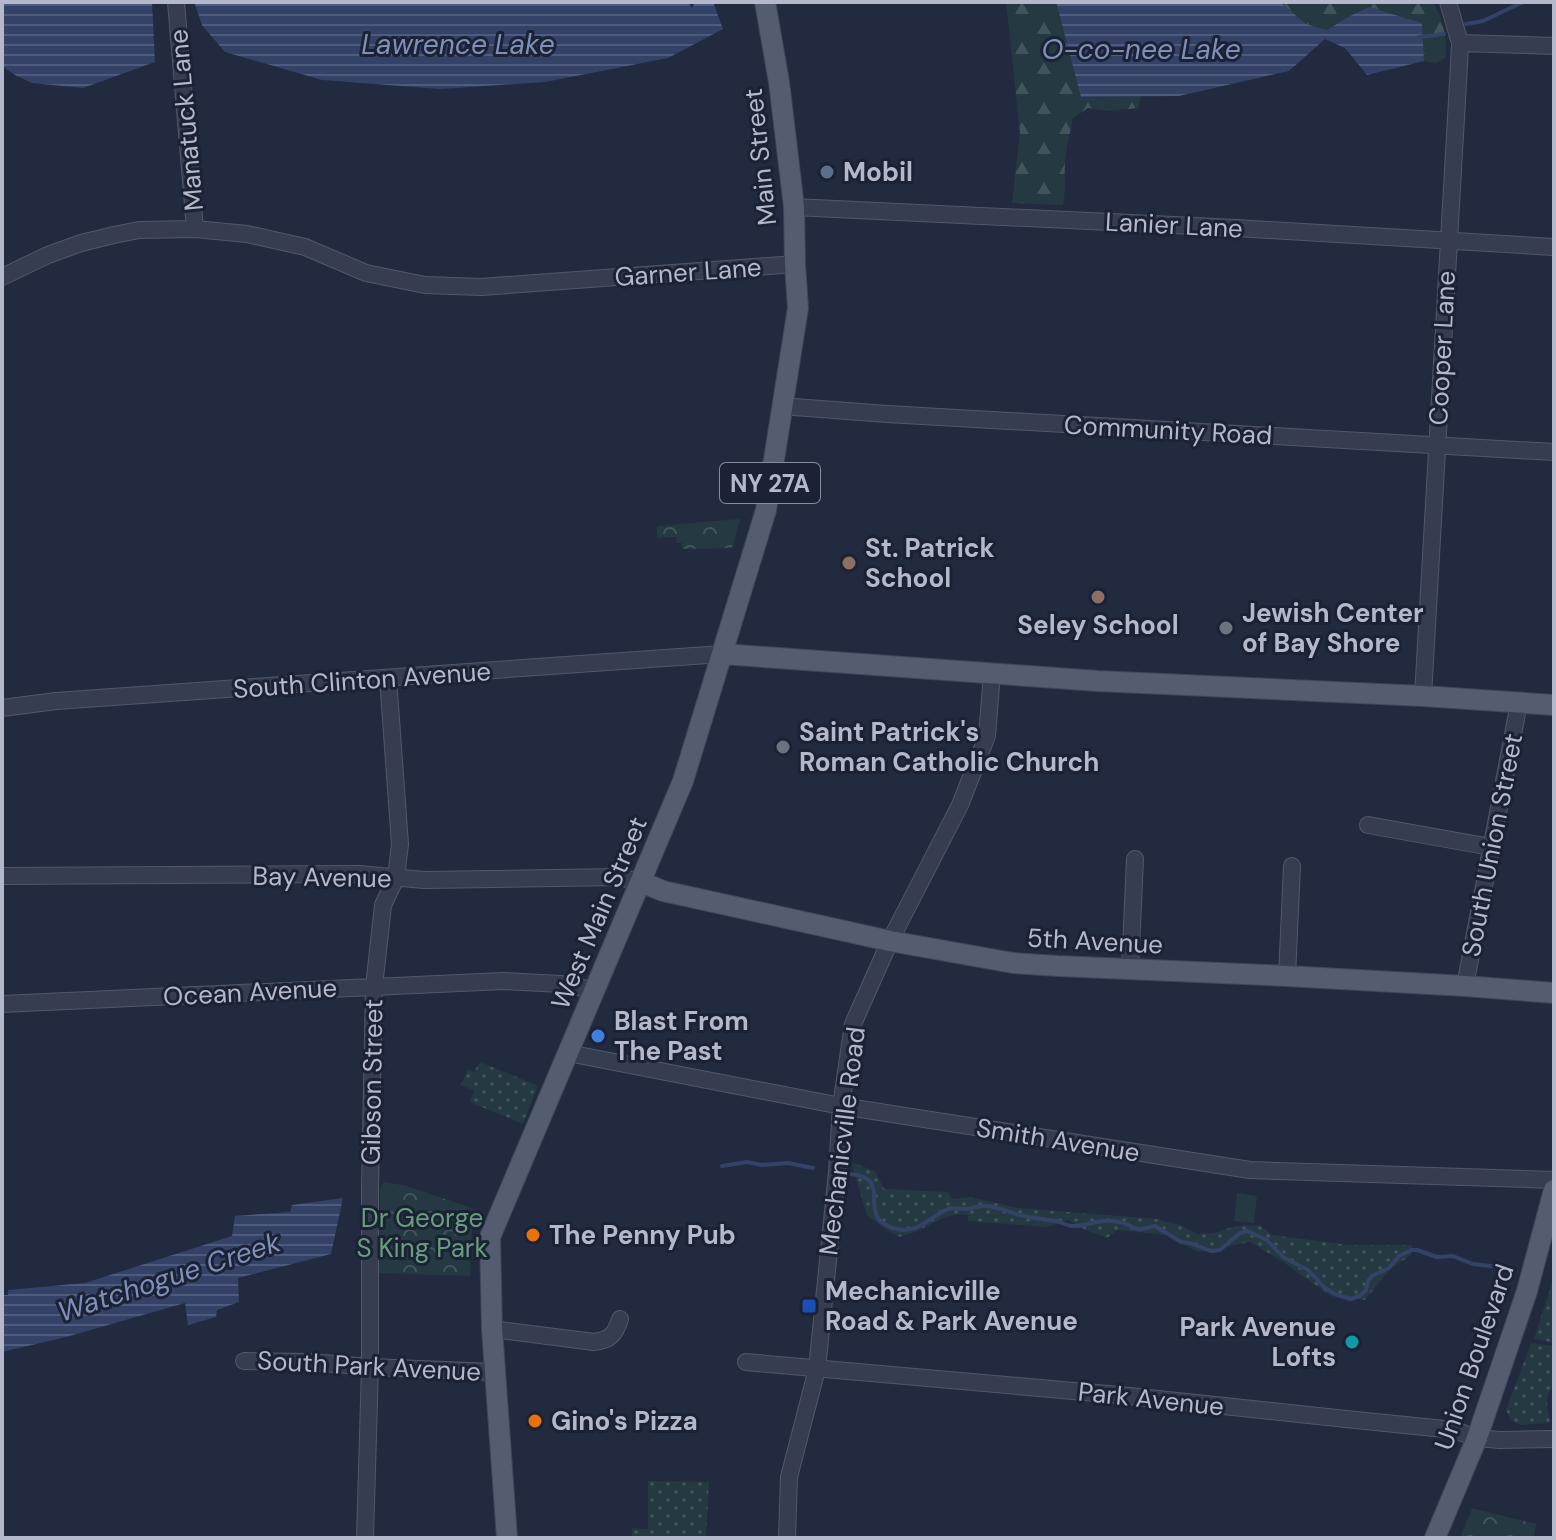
<svg xmlns="http://www.w3.org/2000/svg" width="1556" height="1540" font-family="'DM Sans',sans-serif">
<defs>
<pattern id="grass-dots" width="8" height="8" patternUnits="userSpaceOnUse" patternTransform="scale(2)"><rect width="8" height="8" fill="#243941"/><path d="M2 2h.1M6 6h.1" fill="none" stroke="#41545b" stroke-width="1.8" stroke-linecap="round"/></pattern>
<pattern id="forest-firs" width="22" height="20" patternUnits="userSpaceOnUse" patternTransform="scale(2)"><rect width="22" height="20" fill="#243941"/><path d="M5 1l3.5 6h-7zM16 11l3.5 6h-7z" fill="#41545b"/></pattern>
<pattern id="park-crowns" width="20" height="18" patternUnits="userSpaceOnUse" patternTransform="scale(2)"><rect width="20" height="18" fill="#243941"/><path d="M2 6a3 3 0 1 1 6 0M12 15a3 3 0 1 1 6 0" fill="none" stroke="#41545b"/></pattern>
<pattern id="water-rules" width="6" height="5" patternUnits="userSpaceOnUse" patternTransform="scale(2)"><rect width="6" height="5" fill="#344268"/><path d="M0 2.5h6" fill="none" stroke="#4f5b7c"/></pattern>
</defs>
<rect width="100%" height="100%" fill="#222a40"/>
<path fill="url(#grass-dots)" d="M480,1062L538,1086L523,1124L470,1102L474,1091L461,1085L468,1070L474,1072Z
M851,1162L875,1171L884,1189L948,1192L952,1199L969,1197L1018,1208L1157,1219L1182,1226L1197,1234L1214,1233L1236,1226L1259,1225L1272,1235L1349,1245H1412L1411,1255L1389,1270L1365,1300L1331,1296L1283,1262L1250,1242L1197,1252L1167,1235L1118,1230L1107,1238L1081,1228L1068,1220L1047,1227L968,1221V1215C950,1211 934,1223 918,1231C912,1233 906,1235 899,1237L887,1230L867,1215Z
M1554,1277V1343L1534,1339Z
M1531,1343L1554,1346V1387C1542,1398 1549,1409 1550,1423L1521,1425L1511,1420L1506,1410Z
M648,1481L709,1482L706,1538H632V1528L648,1529Z"/>
<path fill="url(#forest-firs)" d="M1006,2H1056L1059,15L1081,97L1141,96L1138,108L1109,111L1088,108L1073,118C1070,133 1066,149 1065,165C1064,179 1066,191 1063,205L1012,203L1020,132Z
M1280,2H1433C1442,17 1449,40 1445,58L1436,63L1424,61L1422,23L1369,7L1348,17L1327,30L1306,24Z"/>
<path fill="url(#park-crowns)" d="M740,519L732,548L682,549V543H677L676,537L657,538V526Z
M385,1182L407,1186L477,1210L472,1228L470,1276L379,1273L380,1190L382,1184Z
M1472,1508L1536,1524L1534,1538H1460Z"/>
<path fill="#243941" d="M1237,1193L1257,1196L1254,1223L1234,1221Z"/>
<path fill="url(#water-rules)" d="M2,2H152L155,62L83,88L32,83L15,75L2,66Z
M194,2H688L692,8L695,2H713L723,29L668,58L545,82L440,89L322,80L225,52L202,25Z
M1056,2H1280L1306,24L1327,30L1348,17L1369,7L1422,23L1424,61L1367,75L1345,48L1325,39L1289,71L1179,96L1081,97Z
M343,1198L331,1254L238,1278L239,1302L217,1310L216,1317L188,1325L185,1303L66,1337L2,1352V1295H8V1290L85,1283L232,1236L235,1216L290,1212L292,1205Z"/>
<g fill="none" stroke-linecap="round" stroke-linejoin="round">
<path stroke="#344268" stroke-width="4" d="M1466,24L1483,21L1523,2
M1419,37L1444,34
M722,1166L747,1162L762,1165L788,1163L813,1168
M850,1174C896,1178 854,1215 893,1228C917,1236 929,1217 948,1209C954,1207 960,1209 966,1209C972,1208 978,1206 984,1206C997,1206 1008,1212 1020,1215C1032,1218 1044,1219 1056,1221C1061,1222 1068,1226 1073,1226C1084,1226 1092,1222 1103,1221C1108,1220 1121,1222 1126,1224C1130,1225 1133,1229 1138,1229C1142,1230 1150,1227 1155,1226L1181,1242L1190,1243L1211,1251L1220,1250L1240,1233L1247,1231L1267,1240L1283,1257L1308,1270L1325,1288L1337,1295L1351,1299L1360,1296L1366,1290L1368,1281L1372,1276L1389,1268L1399,1256L1411,1250H1417L1437,1257L1453,1256L1473,1264L1508,1268"/>
<defs>
<path id="minor" d="M176,2L195,229
M1460,43L1554,46
M794,207L1236,228L1554,247
M2,277L48,255L81,243L114,235L139,230L195,229L247,234L305,247L366,273L425,285L481,287L795,264
M781,406L887,414L1554,452
M1423,696L1459,65L1460,43L1448,2
M2,708L56,701L722,654
M1368,825L1491,847
M2,876L359,874L424,880L619,877L641,882
M1130,969L1135,859
M1287,976L1292,866
M1465,986L1519,703
M2,1004L503,981L561,984L594,990
M568,1053L841,1106L1250,1170L1554,1180
M492,1329L594,1342C610,1340 615,1335 620,1319
M244,1361L311,1362L370,1367L494,1372
M746,1362L1130,1396L1346,1419L1454,1430L1477,1438L1500,1440L1554,1439
M365,1538L370,1367V1188L374,987L383,905L396,878L400,844L388,678
M787,1538L789,1477L817,1369L837,1172L841,1106L853,1024L890,941L960,805L987,736L992,673"/>
<path id="major" d="M722,654L1098,681L1423,696L1554,705
M641,882L663,891L890,941L1013,963L1058,966L1287,976L1465,986L1554,993
M507,1538L492,1329L490,1237L683,781L766,510L798,308L795,264L794,207L779,82L765,2
M1435,1538L1477,1438L1527,1291L1554,1190"/>
</defs>
<use href="#minor" stroke="#52586b" stroke-width="18"/>
<use href="#major" stroke="#404659" stroke-width="22"/>
<use href="#minor" stroke="#373d50" stroke-width="16"/>
<use href="#major" stroke="#545c70" stroke-width="20"/>
</g>
<circle fill="#5c6f8a" stroke="#1c2235" stroke-width="3" cx="827" cy="172" r="8"/>
<g fill="#8d6e63" stroke="#1c2235" stroke-width="3">
<circle cx="849" cy="563" r="8"/>
<circle cx="1098" cy="597" r="8"/>
</g>
<g fill="#6b7280" stroke="#1c2235" stroke-width="3">
<circle cx="1226" cy="628" r="8"/>
<circle cx="783" cy="747" r="8"/>
</g>
<circle fill="#3f7fe0" stroke="#1c2235" stroke-width="3" cx="598" cy="1036" r="8"/>
<g fill="#e8710a" stroke="#1c2235" stroke-width="3">
<circle cx="533" cy="1235" r="8"/>
<circle cx="535" cy="1421" r="8"/>
</g>
<rect fill="#1a4fb4" stroke="#1c2235" stroke-width="3" x="801" y="1298" width="16" height="16" rx="4"/>
<circle fill="#0f9aa8" stroke="#1c2235" stroke-width="3" cx="1352" cy="1342" r="8"/>
<g text-anchor="middle" dominant-baseline="central" stroke-width="6" stroke-linejoin="round" paint-order="stroke">
<rect fill="#1c2235" stroke="#868b9e" stroke-width="2" x="720" y="463" width="100" height="40" rx="6"/>
<g font-size="24" font-weight="bold" fill="#b3b8cb">
<text x="770" y="483">NY 27A</text>
</g>
<g font-size="26" fill="#b3b8cb" stroke="#1c2235">
<text transform="translate(186 120) rotate(-95)">Manatuck Lane</text>
<text transform="translate(760 157) rotate(-96)">Main Street</text>
<text transform="translate(1174 225) rotate(3)">Lanier Lane</text>
<text transform="translate(688 272) rotate(-4)">Garner Lane</text>
<text transform="translate(1442 348) rotate(-87)">Cooper Lane</text>
<text transform="translate(1168 430) rotate(3)">Community Road</text>
<text transform="translate(362 680) rotate(-4)">South Clinton Avenue</text>
<text transform="translate(1492 845) rotate(-79)">South Union Street</text>
<text transform="translate(322 877) rotate(1)">Bay Avenue</text>
<text transform="translate(599 913) rotate(-67)">West Main Street</text>
<text transform="translate(1095 941) rotate(3)">5th Avenue</text>
<text transform="translate(250 992) rotate(-3)">Ocean Avenue</text>
<text transform="translate(372 1082) rotate(-89)">Gibson Street</text>
<text transform="translate(1058 1140) rotate(9)">Smith Avenue</text>
<text transform="translate(842 1141) rotate(-83)">Mechanicville Road</text>
<text transform="translate(1474 1357) rotate(-71)">Union Boulevard</text>
<text transform="translate(369 1366) rotate(3)">South Park Avenue</text>
<text transform="translate(1151 1399) rotate(6)">Park Avenue</text>
</g>
<g font-size="26" font-weight="bold" fill="#b3b8cb" stroke="#1c2235" text-anchor="start">
<text x="843" y="172">Mobil</text>
<text x="865" y="548">St. Patrick<tspan x="865" dy="30">School</tspan></text>
<text x="1242" y="613">Jewish Center<tspan x="1242" dy="30">of Bay Shore</tspan></text>
<text x="1098" y="625" text-anchor="middle">Seley School</text>
<text x="799" y="732">Saint Patrick's<tspan x="799" dy="30">Roman Catholic Church</tspan></text>
<text x="614" y="1021">Blast From<tspan x="614" dy="30">The Past</tspan></text>
<text x="549" y="1235">The Penny Pub</text>
<text x="825" y="1291">Mechanicville<tspan x="825" dy="30">Road &amp; Park Avenue</tspan></text>
<text x="1336" y="1327" text-anchor="end">Park Avenue<tspan x="1336" dy="30">Lofts</tspan></text>
<text x="551" y="1421">Gino's Pizza</text>
</g>
<g font-size="26" fill="#689d7d" stroke="#1c2235">
<text x="422" y="1218">Dr George<tspan x="422" dy="30">S King Park</tspan></text>
</g>
<g font-size="28" font-style="italic" fill="#808fb8" stroke="#1c2235">
<text x="458" y="44">Lawrence Lake</text>
<text x="1141" y="49">O-co-nee Lake</text>
<text transform="translate(169 1277) rotate(-18)">Watchogue Creek</text>
</g>
</g>
<rect width="1556" height="1540" fill="none" stroke="#b3b8cb" stroke-width="8"/>
</svg>
